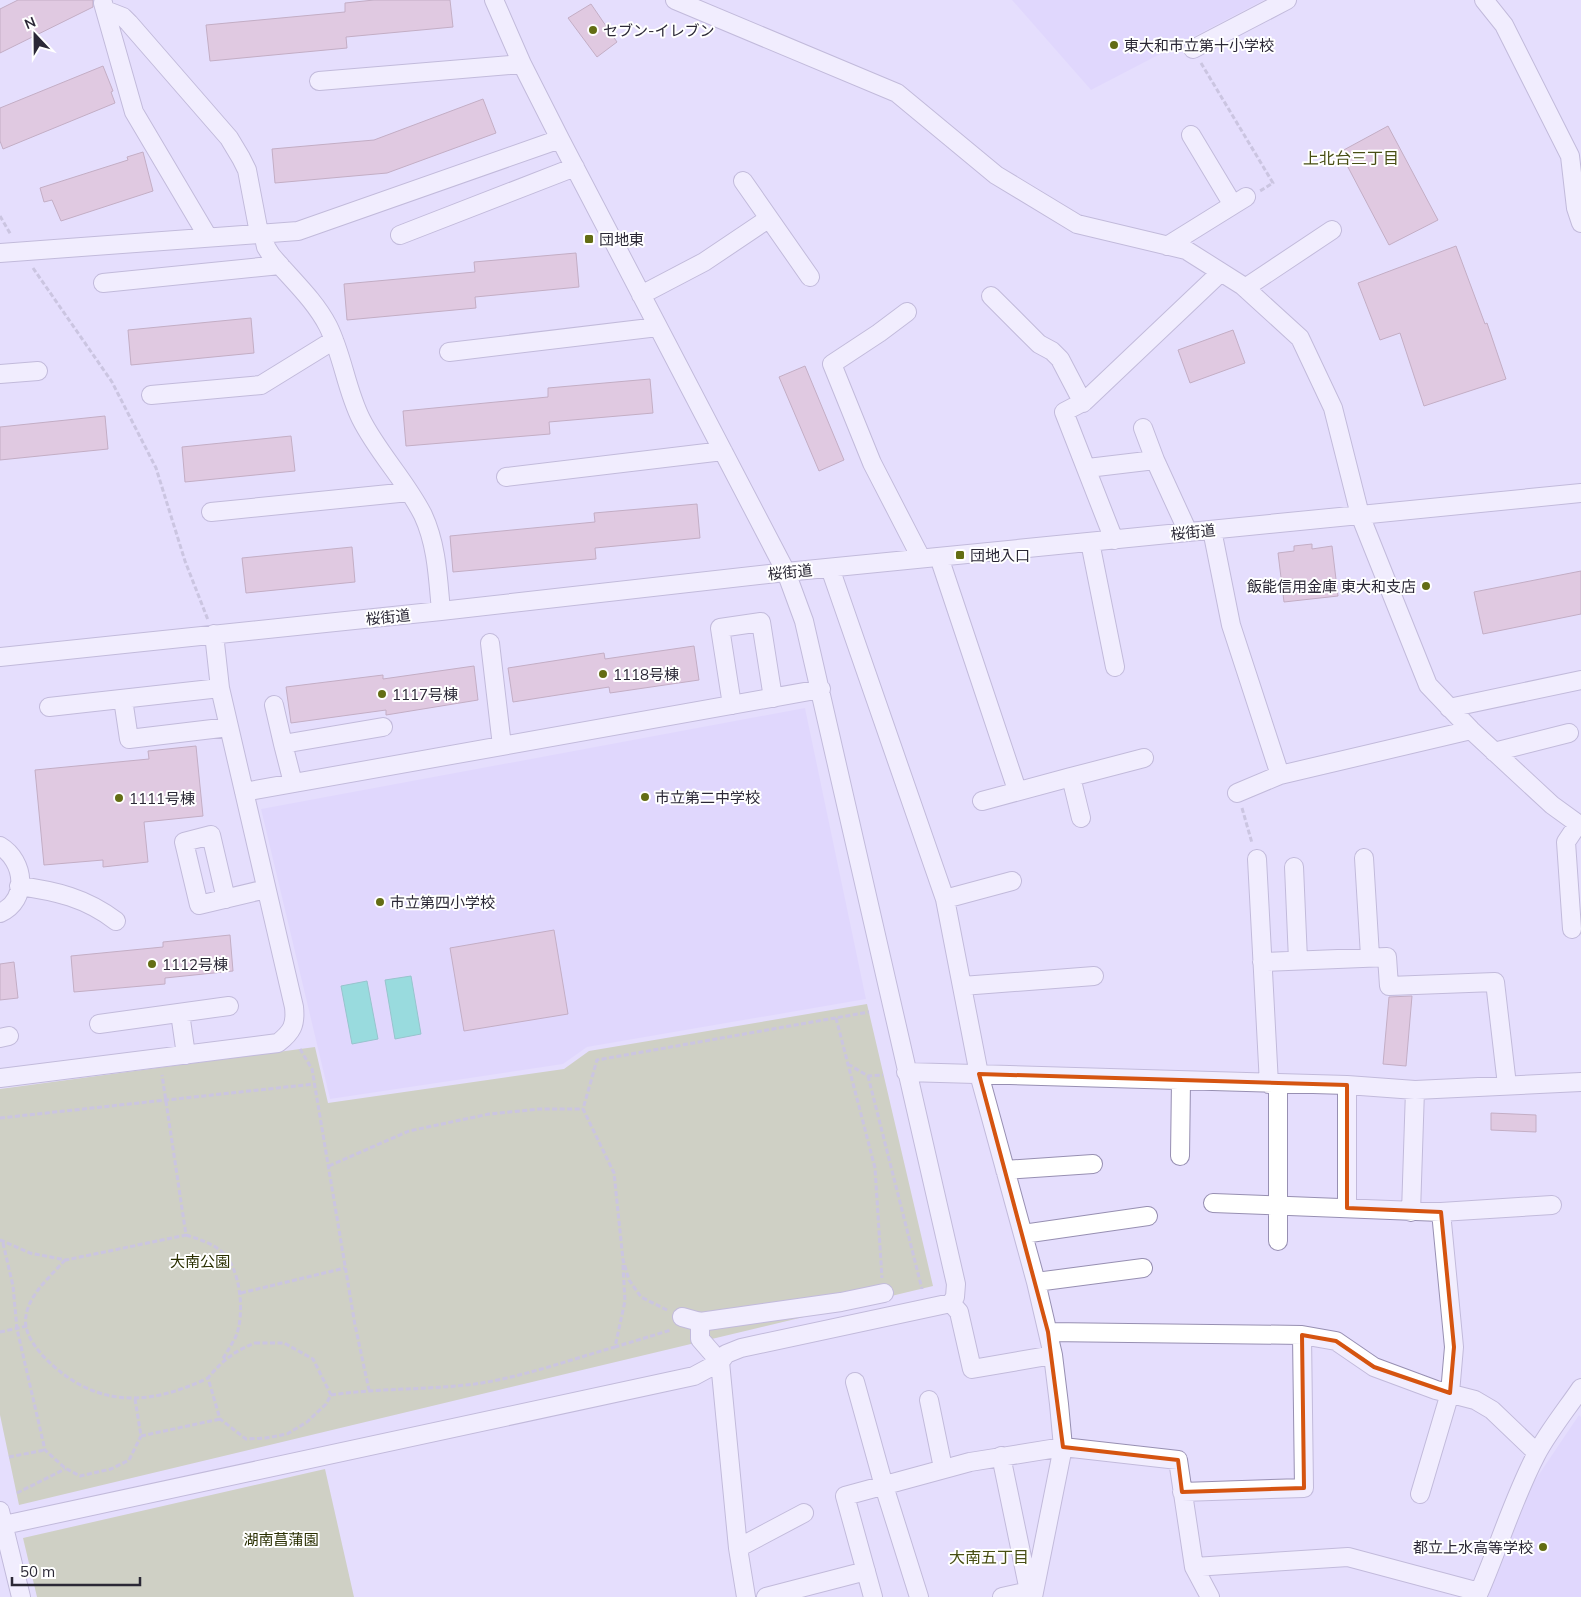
<svg xmlns="http://www.w3.org/2000/svg" width="1581" height="1597" font-family="Mulish,'Noto Sans JP',sans-serif">
<rect width="100%" height="100%" fill="#e5defd"/>
<path fill="#dacffc" d="M1012,0H1264L1091,90Z
M805,708L866,999L587,1047L563,1064L330,1099L261,809Z
M1579,1415L1581,1417V1597H1488L1523,1498Z"/>
<path fill="#b4be82" d="M867,1004L933,1286L19,1505L0,1415V1089L315,1047L328,1103L564,1069L589,1051Z
M325,1469L354,1597H37L23,1538Z"/>
<path fill="#3dd8b9" stroke="#38a392" d="M411,976L421,1034L395,1039L385,980Z
M367,981L378,1039L352,1044L341,986Z"/>
<path fill="#dab0bf" stroke="#997280" d="M18,0H93V7L0,53V9Z
M374,0H450L453,27L346,37L347,48L210,61L206,25L345,12V3Z
M591,4L617,42L597,57L568,18Z
M103,66L113,91L111,92L115,103L3,149L0,141V108Z
M483,99L496,133L387,173L275,183L272,149L374,140Z
M1388,126L1438,220L1389,245L1340,152Z
M143,152L153,191L61,221L52,200L44,202L40,188L128,160L127,157Z
M1456,246L1485,324L1487,323L1506,379L1424,406L1400,333L1380,340L1358,283Z
M576,253L579,287L475,297L476,308L347,320L344,284L475,272L474,262Z
M251,318L254,353L131,365L128,330Z
M1233,330L1245,363L1190,383L1178,350Z
M805,366L844,460L819,471L779,377Z
M650,379L653,413L549,422L550,434L406,446L403,411L548,397V388Z
M105,416L108,449L0,460V427Z
M291,436L295,471L185,482L182,447Z
M697,504L700,538L595,548L596,559L453,572L450,536L595,522L594,513Z
M1312,544V549L1332,546L1338,596L1284,602L1278,553L1294,551V546Z
M352,547L355,582L246,593L242,558Z
M1581,571V614L1483,634L1474,592Z
M694,646L699,680L610,693L609,687L513,702L508,668L604,653L605,659Z
M474,666L478,700L386,715V710L291,723L286,687L383,675V679Z
M196,746L203,816L144,822L148,862L103,867V860L44,865L35,770L149,759L148,751Z
M554,930L568,1014L464,1031L450,948Z
M230,935L233,971L165,978V984L74,992L71,956L163,947V942Z
M14,962L18,998L0,1000V964Z
M1412,996L1406,1066L1383,1064L1389,997Z
M1491,1113L1536,1115V1132L1491,1130Z"/>
<g fill="none" stroke-linecap="round" stroke-linejoin="round">
<defs>
<path id="minor" d="M494,0L522,64L560,139L786,572L804,621L956,1284L955,1297L951,1303L741,1348L726,1354L720,1362L738,1548L746,1597
M675,0L897,93L996,175L1077,224L1186,250L1243,286L1300,338L1333,408L1360,515L1428,685L1471,730L1552,805L1581,826
M1484,0L1504,25L1570,156L1576,208L1581,223
M103,3L134,112L208,237
M105,10L123,17L129,23L229,138L241,158L247,170L259,233
M1193,49L1287,0
M319,81L522,64
M743,181L810,277
M1233,205L1246,197
M263,233L266,247L271,255C290,278 314,299 328,326C343,356 346,389 361,419C378,453 406,481 423,515C437,545 438,579 441,611
M400,235L575,167
M1167,246L1233,205L1191,135
M0,253L298,231L560,139
M103,283L280,265
M1245,288L1332,230
M641,295L704,262L768,219
M991,296L1039,344L1052,351L1060,359L1083,403
M907,312L879,333L832,364L872,463L921,558
M449,352L658,327
M0,374L38,371
M151,395L261,385L334,340
M1143,428L1155,460
M1088,468L1155,460L1188,532
M506,477L723,451
M211,512L409,492
M1212,530L1231,625L1280,775
M1114,540L1064,412L1085,401L1221,272
M1090,542L1115,667
M939,557L1017,790
M830,568L945,899
M490,643L502,746
M0,657L441,611L786,572L1581,493
M123,699L129,739L229,727
M274,705L283,744
M732,705L720,628L761,622L773,698
M49,707L220,688
M1449,708L1581,680
M1494,752L1569,733
M1071,777L1144,758
M293,783L283,744L383,727
M244,792L821,689
M1237,793L1280,775L1471,730
M982,801L1071,777L1081,818
M0,846C25,861 29,900 0,913
M1364,858L1370,956
M1257,859L1269,1084
M1294,867L1298,960
M1012,881L945,899L979,1074L1036,1282L1053,1355L1059,1404L1063,1447L1033,1597
M19,886C56,891 86,898 116,921
M226,899L211,835L184,842L199,905L266,889
M1572,929L1566,842L1578,824
M1262,962L1387,957L1389,986L1495,982L1507,1085
M962,986L1094,976
M180,1013L186,1055
M99,1024L229,1006
M0,1038L9,1036
M906,1072L1347,1085L1415,1090L1581,1082
M0,1078L278,1043C292,1032 296,1025 294,1007L220,688L214,634
M1278,1085V1241
M1347,1085V1208
M1180,1156L1181,1081
M1005,1170L1093,1164
M1213,1203L1441,1212L1552,1205
M1411,1212L1415,1090
M1023,1234L1148,1216
M1036,1282L1143,1268
M951,1303L959,1312L972,1369L1053,1355
M682,1317L700,1322L841,1302L884,1293
M1048,1332L1302,1335L1336,1341L1374,1367L1436,1390L1475,1400L1492,1410L1537,1453
M855,1382L884,1486L919,1597
M929,1400L943,1468
M1001,1456L1029,1591L1033,1594
M1182,1492L1304,1488L1302,1335
M1420,1494L1450,1393L1454,1347L1441,1212
M0,1511L21,1597
M4,1525L694,1376L720,1362L700,1339V1322
M738,1548L804,1513
M1194,1567L1348,1557L1479,1592
M766,1597L866,1571
M873,1597L845,1496L970,1462L1063,1447L1178,1460L1194,1567L1210,1597
M1002,1597L1029,1591
M1477,1597C1498,1550 1512,1501 1536,1455C1548,1432 1566,1410 1581,1388"/>
</defs>
<use href="#minor" stroke="#978fb2" stroke-width="20"/>
<path stroke="#aba6bf" stroke-width="3" stroke-dasharray="5 2.5" stroke-linecap="butt" d="M1201,63L1273,183L1260,191
M0,216L11,235
M33,268L112,382L156,468L185,561L208,620
M1242,808L1252,843
M836,1018L875,1168L882,1278
M300,1049L312,1069L355,1325L369,1390
M848,1064L868,1076L883,1075
M868,1076L922,1289
M0,1118L314,1084
M329,1166L409,1131L489,1114L539,1109H583
M186,1235C199,1239 211,1243 221,1251C241,1267 245,1314 236,1336C232,1344 227,1352 222,1360
M0,1240L30,1253L66,1260L186,1235L162,1075
M3,1243L13,1286L17,1329L45,1450L65,1468L80,1476L111,1469L129,1460L141,1436
M65,1260C51,1276 29,1294 26,1316C23,1331 34,1346 44,1357C94,1408 147,1407 208,1378
M623,1265L625,1301L615,1347L671,1330
M241,1293L345,1268
M667,1310L641,1297L629,1280L623,1260L614,1173L583,1109L597,1060L869,1012
M0,1332L27,1326
M255,1343H284L313,1359L331,1395L326,1404L307,1422L287,1434L266,1438L246,1439L220,1419L208,1378C222,1361 234,1351 255,1343Z
M331,1395C379,1388 427,1390 475,1384C523,1377 569,1360 615,1347
M135,1399L141,1436L220,1419
M9,1457L45,1450
M17,1493L65,1469"/>
<use href="#minor" stroke="#fff" stroke-width="18"/>
</g>
<path d="M0 0H1581V1597H0ZM979,1074L1347,1085V1208L1441,1212L1454,1347L1450,1393L1374,1367L1336,1341L1302,1335L1304,1488L1182,1492L1178,1460L1063,1447L1048,1332Z" fill="#e5defd" fill-opacity=".55" fill-rule="evenodd"/>
<path fill="none" stroke="#d55410" stroke-width="4" stroke-linejoin="round" d="M979,1074L1347,1085V1208L1441,1212L1454,1347L1450,1393L1374,1367L1336,1341L1302,1335L1304,1488L1182,1492L1178,1460L1063,1447L1048,1332Z"/>
<g fill="#636d14" stroke="#fff" stroke-width="2">
<circle cx="593" cy="30" r="5"/>
<circle cx="1114" cy="45" r="5"/>
<rect x="584" y="234" width="10" height="10" rx="2.5"/>
<rect x="955" y="550" width="10" height="10" rx="2.5"/>
<circle cx="1426" cy="586" r="5"/>
<circle cx="603" cy="674" r="5"/>
<circle cx="382" cy="694" r="5"/>
<circle cx="645" cy="797" r="5"/>
<circle cx="119" cy="798" r="5"/>
<circle cx="380" cy="902" r="5"/>
<circle cx="152" cy="964" r="5"/>
<circle cx="1543" cy="1547" r="5"/>
</g>
<g text-anchor="middle" dominant-baseline="central" stroke-width="4" stroke-linejoin="round" paint-order="stroke">
<g font-size="15" fill="#2b2836" stroke="#fff" text-anchor="start">
<text x="603" y="30">セブン-イレブン</text>
<text x="1124" y="45">東大和市立第十小学校</text>
<text x="599" y="239">団地東</text>
<text x="970" y="555">団地入口</text>
<text x="1416" y="586" text-anchor="end">飯能信用金庫 東大和支店</text>
<text x="613" y="674">1118号棟</text>
<text x="392" y="694">1117号棟</text>
<text x="655" y="797">市立第二中学校</text>
<text x="129" y="798">1111号棟</text>
<text x="390" y="902">市立第四小学校</text>
<text x="162" y="964">1112号棟</text>
<text x="1533" y="1547" text-anchor="end">都立上水高等学校</text>
</g>
<g font-size="15" fill="#2b2836" stroke="#fff">
<text transform="translate(1193 532) rotate(-6)">桜街道</text>
<text transform="translate(790 572) rotate(-6)">桜街道</text>
<text transform="translate(388 617) rotate(-6)">桜街道</text>
</g>
<g font-size="15" fill="#292e00" stroke="#fff">
<text x="200" y="1261">大南公園</text>
<text x="281" y="1539">湖南菖蒲園</text>
</g>
<g font-size="16" fill="#484f14" stroke="#fff">
<text x="1351" y="158">上北台三丁目</text>
<text x="989" y="1557">大南五丁目</text>
</g>
</g>
<g transform="translate(35 35) rotate(338)" stroke="#ffffff" stroke-width="4" paint-order="stroke">
<path d="M0-4L9 19L0 12L-9 19Z" fill="#2b2836"/>
<text y="-8" font-size="14" font-weight="bold" text-anchor="middle" fill="#2b2836">N</text>
</g>
<path d="M12 1577v8h128v-8" fill="none" stroke="#2b2836" stroke-width="2.5"/>
<text x="20" y="1577" font-size="15" fill="#2b2836" stroke="#ffffff" stroke-width="4" paint-order="stroke">50 m</text>
</svg>
